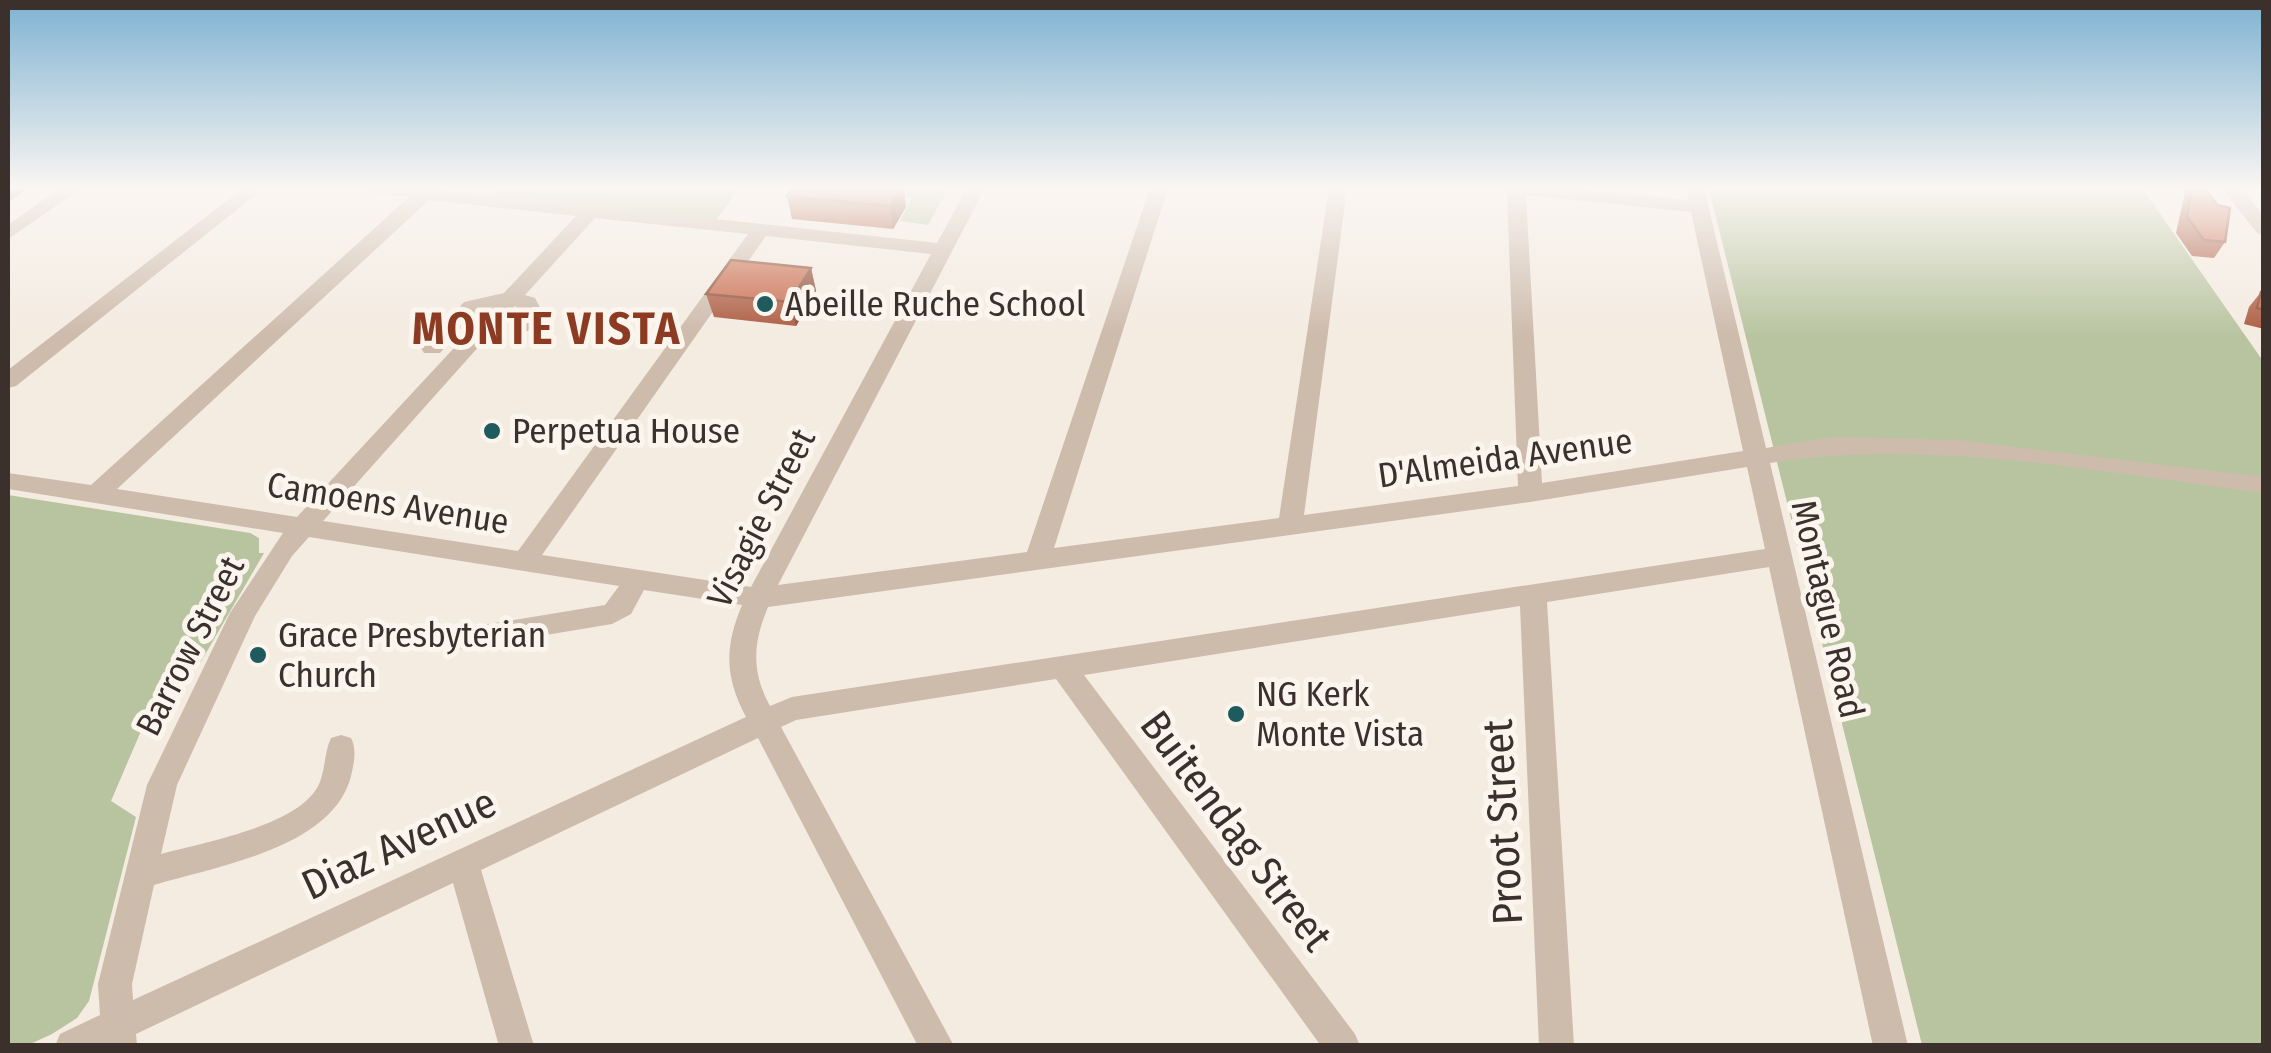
<svg xmlns="http://www.w3.org/2000/svg" width="2271" height="1053" font-family="'Fira Sans Condensed',sans-serif">
<rect width="100%" height="100%" fill="#f4ebe1"/>
<path fill="#b8c4a0" d="M500,188H740L716,220L492,196Z
M817,188H949L942,201H937L940,203L928,225L900,221L912,198Z
M2142,188L2263,361V1045H1922L1709,189Z
M8,495L250,533L259,538V553H264L199,665L165,675L111,801L136,817L89,1001L77,1018L52,1034L28,1045H8Z"/>
<g fill="none" stroke-linecap="round" stroke-linejoin="round">
<path fill="#cdbbac" fill-rule="evenodd" d="M60,188H82L8,239V225Z
M243,188H264L16,386L8,388V370Z
M365,188H430L937,243L967,188H985L778,585L1027,552L1150,188H1168L1054,548L1279,518L1329,188H1347L1304,515L1518,486L1507,193L1502,188H1571L1688,200L1686,188H1704L1766,448L1833,437L1958,440L2264,477V493C2101,473 1932,437 1770,463L1908,1046H1873L1769,567L1547,602L1574,1046H1539L1520,606L1084,675L1355,1034L1360,1046H1321L1056,679L796,720L781,727L954,1046H918L758,738L481,870L534,1046H499L453,883L136,1034L137,1046H55L60,1034L100,1015L98,984L147,785L230,613L283,533L8,489V473L91,485L409,197L374,194ZM1526,195L1691,212L1743,451L1542,483ZM429,200L576,216L504,293L464,302L421,348L424,353H440L470,318L493,306L297,517L117,489ZM595,218L748,234L518,551L323,521L515,306L521,311L510,326L514,331H528L542,311L535,298L525,295ZM766,236L931,254L751,587L542,555ZM1747,467L1765,549L792,697L770,706C751,671 753,643 768,607L1530,502ZM309,537L619,586L605,605L434,633L430,641L434,649L444,652L612,624L631,614L644,590L742,605C724,648 725,677 746,717L133,1000L132,984L154,885C217,866 333,848 351,776C354,763 357,750 351,738L341,735L331,738C323,755 326,776 315,791C290,827 202,843 161,854L177,785L255,616L292,556Z
M2222,188H2241L2264,216V235L2257,233Z"/>
<path fill="#7d675c" fill-rule="evenodd" d="M29,188L8,202V188Z"/>
</g>
<path fill="#ac5a40" d="M2186,188H2205L2225,242L2214,258L2192,256L2176,233Z
M787,196L906,207L893,229L792,219Z
M811,268L816,291L796,326L714,317L706,294Z
M2261,292H2264V329L2244,324L2249,307Z"/>
<path fill="#8c4a34" d="M900,188H904L906,207L893,229L890,206Z
M811,268L816,291L796,326L790,302Z"/>
<path fill="#c8694b" stroke="#8c4a34" stroke-width="2.5" d="M793,188H900L890,206L787,196Z
M2192,188H2205L2217,205L2230,208L2225,242L2204,240L2187,217Z
M731,260L811,268L790,302L706,294Z
M2261,292H2264V310L2257,308Z"/>
<linearGradient id="sky" x2="0" y2="1"><stop stop-color="#7eb2d2"/><stop offset="0.56" stop-color="#faf6f2"/><stop offset="1" stop-color="#faf6f2" stop-opacity="0"/></linearGradient>
<rect width="2271" height="336" fill="url(#sky)"/>
<g fill="#1f5a5e" stroke="#fbf5ee" stroke-width="4">
<circle cx="765" cy="304" r="10"/>
<circle cx="492" cy="431" r="10"/>
<circle cx="258" cy="655" r="10"/>
<circle cx="1236" cy="714" r="10"/>
</g>
<g text-anchor="middle" dominant-baseline="central" stroke-width="10" stroke-linejoin="round" paint-order="stroke">
<g font-size="35" fill="#3b302b" stroke="#fbf5ee" text-anchor="start">
<text x="785" y="304">Abeille Ruche School</text>
<text x="512" y="431">Perpetua House</text>
<text x="278" y="635">Grace Presbyterian<tspan x="278" dy="40">Church</tspan></text>
<text x="1256" y="694">NG Kerk<tspan x="1256" dy="40">Monte Vista</tspan></text>
</g>
<g font-size="35" fill="#3b302b" stroke="#fbf5ee">
<text transform="translate(1505 458) rotate(-8)">D'Almeida Avenue</text>
<text transform="translate(388 503) rotate(9)">Camoens Avenue</text>
<text transform="translate(761 518) rotate(-63)">Visagie Street</text>
<text transform="translate(1828 609) rotate(77)">Montague Road</text>
<text transform="translate(190 646) rotate(-63)">Barrow Street</text>
</g>
<g font-size="42" fill="#3b302b" stroke="#fbf5ee">
<text transform="translate(1503 822) rotate(-93)">Proot Street</text>
<text transform="translate(1236 831) rotate(53)">Buitendag Street</text>
<text transform="translate(399 844) rotate(-25)">Diaz Avenue</text>
</g>
<g font-size="45" font-weight="bold" letter-spacing="2.5" fill="#8c3b22" stroke="#fbf5ee">
<text x="547" y="329">MONTE VISTA</text>
</g>
</g>
<rect width="2271" height="1053" fill="none" stroke="#3b302b" stroke-width="20"/>
</svg>
